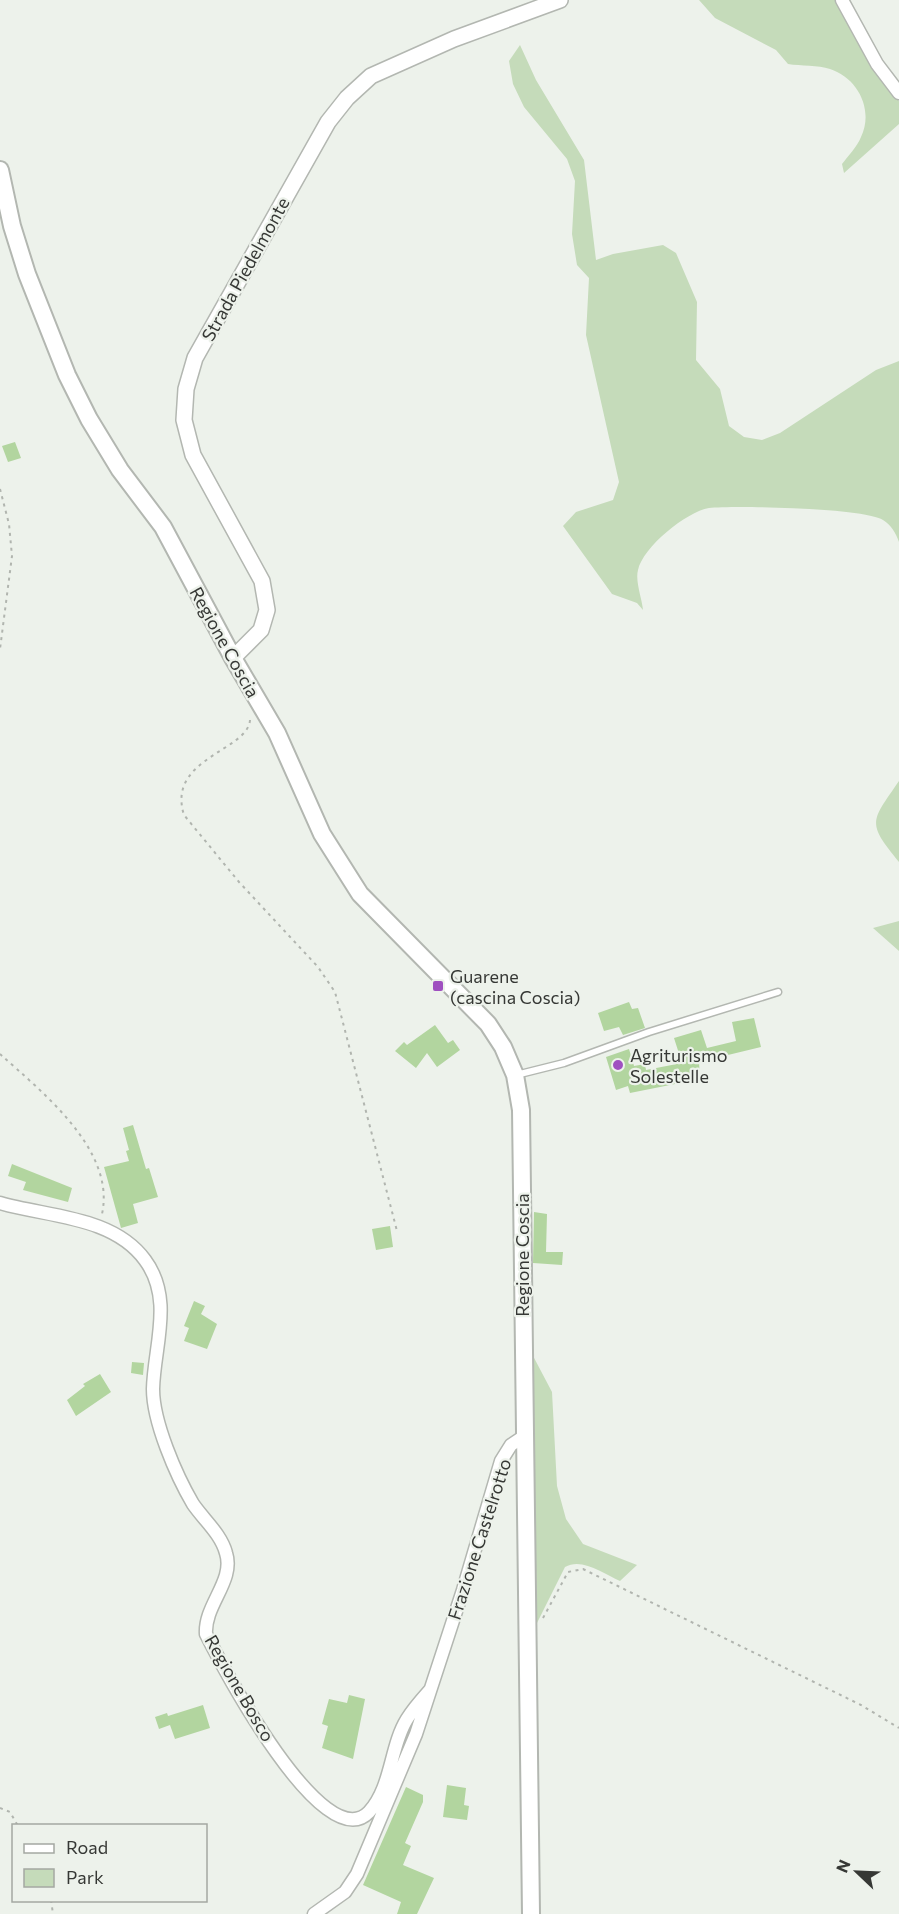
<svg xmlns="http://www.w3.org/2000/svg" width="899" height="1914" font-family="Commissioner,sans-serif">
<rect width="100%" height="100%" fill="#edf2eb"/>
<path fill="#c5dbba" d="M699,0H835L870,63L899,101V124L844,173L842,164C848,156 857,147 861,137C874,110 858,78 830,69C818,65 801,66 788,64L776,50L715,18Z
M520,45L536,80L584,160L596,260L613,254L663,245L676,253L697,302L696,360L720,389L729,426L744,437L762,440L780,433L876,370L899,361V542C896,533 891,525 883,520C865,508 734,505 709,508C686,512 643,547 638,570C635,581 642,599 643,610L637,603L612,594L563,526L576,512L613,500L619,482L586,335L589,278L577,265L572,234L575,181L567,159L524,107L513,84L509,61Z
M899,781V862C866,822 871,822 899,781Z
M899,921V951L873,928Z
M532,1354L552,1392L557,1486L566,1519L583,1544L637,1565L620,1581C604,1574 582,1557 565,1567L537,1623Z"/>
<path fill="#b2d59f" d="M15,442L21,458L8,462L2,446Z
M629,1002L632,1009L638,1008L645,1028L623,1035L619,1027L604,1031L598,1013Z
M754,1018L761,1047L699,1062L700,1079L630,1093L628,1086L616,1090L606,1057L629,1049L634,1066L645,1064L646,1070L682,1063L674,1038L701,1030L707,1048L736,1041L732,1022Z
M435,1025L448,1043L453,1040L460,1050L437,1067L427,1053L416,1068L395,1051L404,1042L407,1045Z
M133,1125L146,1169L149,1168L158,1197L133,1204L138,1223L121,1228L104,1167L129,1161L126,1151L129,1150L123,1128Z
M12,1164L72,1188L68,1202L23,1190L26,1182L8,1176Z
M534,1212L547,1214L546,1252H563L562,1265L533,1263Z
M390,1226L393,1247L376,1250L372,1229Z
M194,1301L205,1306L201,1314L217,1324L207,1349L184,1341L189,1328L184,1326Z
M132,1362L144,1363L143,1375L131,1373Z
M100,1374L111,1392L76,1416L67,1400L85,1386L83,1384Z
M349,1695L365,1699L353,1759L322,1748L328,1726L322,1724L329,1699L347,1703Z
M203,1705L210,1728L175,1739L170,1725L159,1729L155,1717L167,1713L168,1716Z
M447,1785L466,1788L464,1805L469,1806L467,1820L443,1817Z
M406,1787L423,1795V1802L405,1843L411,1846L403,1865L434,1878L417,1914H397L401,1902L363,1885Z"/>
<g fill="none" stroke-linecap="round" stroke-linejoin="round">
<defs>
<path id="service" d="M516,1075L564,1063L649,1032L778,992"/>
<path id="minor" d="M842,0L877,64L899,93
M0,1203C48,1217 113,1216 145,1260C174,1299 154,1346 153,1389C153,1422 176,1475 193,1504C204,1520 221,1534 226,1553C235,1581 204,1605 206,1634C222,1666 324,1859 369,1812C392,1787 390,1746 407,1719C413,1709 422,1699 430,1690
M314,1914L345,1892L357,1874L416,1734L463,1590L501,1461L511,1445L526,1435"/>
<path id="tertiary" d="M233,658L261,630L267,610L262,581L193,455L184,420L186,389L195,358L328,122L347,98L371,76L454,39L560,0"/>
<path id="secondary" d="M0,170L12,226L27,274L67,375L89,419L120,470L163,527L233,658L277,733L322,834L360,894L488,1024L503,1047L515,1075L521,1110L531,1914"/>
</defs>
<use href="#service" stroke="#b3b7b1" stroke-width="9"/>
<use href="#minor" stroke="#b3b7b1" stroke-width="15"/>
<use href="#tertiary" stroke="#b3b7b1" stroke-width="18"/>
<use href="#secondary" stroke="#b3b7b1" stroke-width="20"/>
<path stroke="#b1b5af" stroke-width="2" stroke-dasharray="3 4.5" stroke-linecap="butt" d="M0,489L9,524L12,556L0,649
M250,720C248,751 166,758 184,815L239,882L318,967L335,992L397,1231
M0,1054C42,1092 116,1150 102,1214
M543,1618L568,1572L583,1569L861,1705L899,1728
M0,1808L10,1812L18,1826
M51,1900L53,1914"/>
<use href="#service" stroke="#fff" stroke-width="6"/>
<use href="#minor" stroke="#fff" stroke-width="12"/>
<use href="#tertiary" stroke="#fff" stroke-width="15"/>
<use href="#secondary" stroke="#fff" stroke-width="16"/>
</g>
<g fill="#9f50c0" stroke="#edf2eb" stroke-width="2">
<rect x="432" y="980" width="12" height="12" rx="3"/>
<circle cx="618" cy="1065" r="6"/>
</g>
<g text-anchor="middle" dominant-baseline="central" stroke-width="4.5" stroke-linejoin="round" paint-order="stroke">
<g font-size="18" fill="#363835" stroke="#edf2eb">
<text transform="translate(245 269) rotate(-61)">Strada Piedelmonte</text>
<text transform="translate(225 642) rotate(61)">Regione Coscia</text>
<text transform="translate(522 1255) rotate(-90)">Regione Coscia</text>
<text transform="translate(479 1539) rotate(-72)">Frazione Castelrotto</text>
<text transform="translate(240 1688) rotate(60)">Regione Bosco</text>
</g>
<g font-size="18" fill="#363835" stroke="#edf2eb" text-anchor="start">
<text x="450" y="976">Guarene<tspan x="450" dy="21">(cascina Coscia)</tspan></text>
<text x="630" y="1055">Agriturismo<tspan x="630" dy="21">Solestelle</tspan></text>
</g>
</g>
<rect x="12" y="1824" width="195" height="78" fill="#edf2eb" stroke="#a4a8a2" stroke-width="1.5"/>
<rect x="24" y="1844" width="30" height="9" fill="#ffffff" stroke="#a4a8a2" stroke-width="1.5"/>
<text x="66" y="1854" font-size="18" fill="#363835">Road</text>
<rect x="24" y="1869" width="30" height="18" fill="#c5dbba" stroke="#a4a8a2" stroke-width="1.5"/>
<text x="66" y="1884" font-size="18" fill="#363835">Park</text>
<g transform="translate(857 1872) rotate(293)" stroke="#edf2eb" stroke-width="4.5" paint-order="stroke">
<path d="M0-4.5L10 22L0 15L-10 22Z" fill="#363835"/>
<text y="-9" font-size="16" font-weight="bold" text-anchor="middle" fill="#363835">N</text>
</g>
</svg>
